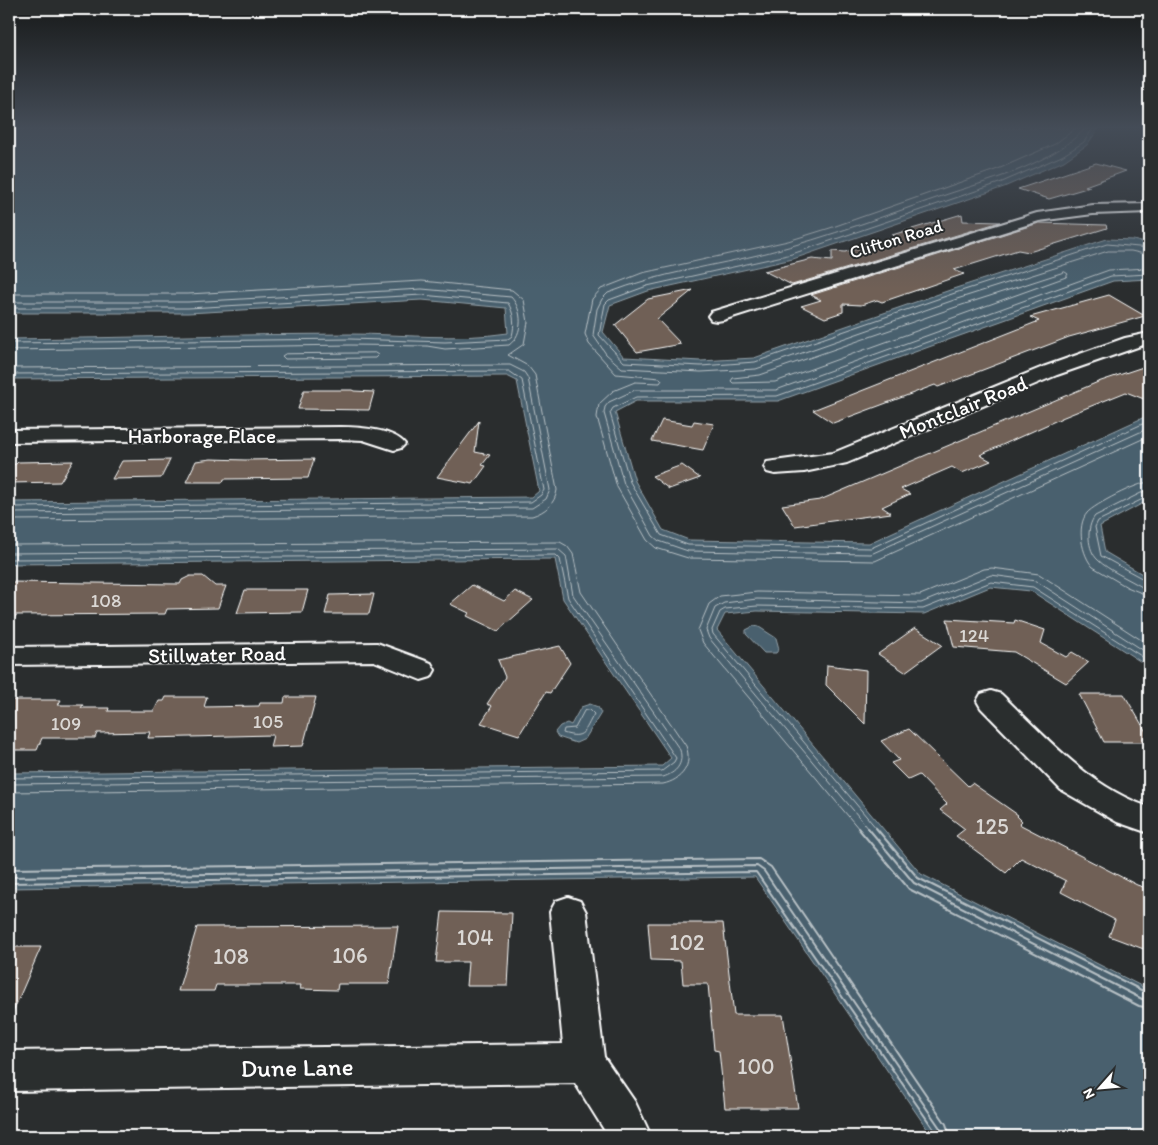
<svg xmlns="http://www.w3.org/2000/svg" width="1158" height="1145" font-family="Itim,sans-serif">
<rect width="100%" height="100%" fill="#2a2d2e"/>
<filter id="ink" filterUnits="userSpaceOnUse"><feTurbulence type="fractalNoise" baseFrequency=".02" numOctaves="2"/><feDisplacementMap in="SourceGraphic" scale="10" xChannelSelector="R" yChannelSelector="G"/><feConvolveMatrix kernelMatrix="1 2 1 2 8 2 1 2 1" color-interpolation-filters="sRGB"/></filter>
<g filter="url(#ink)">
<path fill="#4a616e" stroke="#92a0a8" d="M9,128H1099L1087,145L1064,161L1004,187L793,259L648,291L610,305L603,332L624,357L701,361L754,358L953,289L1107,239L1133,240L1149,244V279L1113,281L778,401H636L615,412L635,481L663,530L689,540L869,543L1149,415V500L1100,526L1105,552L1149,578V667L1031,591L990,587L924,614L757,611L725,614L717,630L921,874L1149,990V1136H932L755,877L9,888V773L662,766L671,758L563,599L555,559L9,564V502L532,497L539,491L517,381L507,376L9,379V339C122,338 236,334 350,334C402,334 456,341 508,333L506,308L422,300L188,313H9Z
M754,626L759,627L776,638L779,649L776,653H764L746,634V630Z
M590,704L598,707L601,713L585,739L576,743L558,737L555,732L560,726L567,723L571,725L581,707Z"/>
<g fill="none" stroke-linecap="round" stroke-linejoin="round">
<path stroke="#b7c0c5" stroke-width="1" d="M1076,128L1055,144L998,169L830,228L788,241L642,273L601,289L592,299L585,334L589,344L616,374L660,378L662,380L660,383L635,382L613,391L599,404L597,417L617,487L647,540L656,548L688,558L875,561L1149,436
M1086,128C1050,164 997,178 951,193C889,214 829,237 766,253C714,266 659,273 608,293L602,299L597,309L593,335L606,354L622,368L701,372L756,369L957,299L1108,251H1131L1149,255
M1093,128L1084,142L1062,156L1002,182L792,254L647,286L609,300L605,304L599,335L624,362L701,366L755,362L955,293L1107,244L1149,248
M1149,268L1109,270L776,390H635L609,402L605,407L604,413L624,484L653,536L659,541L688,551L871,554L1149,428
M1065,272L1068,274L1066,277L775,382L733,383L731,381L733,378L760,375L959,306Z
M1149,274L1111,276L777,396L636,397L613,408L610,413L630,482L661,535L688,545L871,548L1149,421
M9,294H188L422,281L512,290L524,300L528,322L524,344L508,355L528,366L535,375L557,490C555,504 545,512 532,516L9,520
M9,302H188L422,289L511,297C523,310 524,334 509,345L445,349L427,346L350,345L9,350
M9,308H188L422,295L508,303C514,313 515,325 512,336L508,339L445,342L350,339L9,343
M375,353L378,355L375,358L285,359L282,356L285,354Z
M9,368L510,365L524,372L528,378L550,490L546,499L532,508L9,513
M9,374L509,371L522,380L544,490L541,495L531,502L9,507
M1149,482C1137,483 1095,504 1087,513C1076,526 1082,556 1093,567L1127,587L1149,596
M1149,489L1095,516C1086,527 1087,550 1098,560C1108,570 1129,579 1142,587L1149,588
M1149,496L1098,521L1095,527L1101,556L1149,582
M9,545L560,542L567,546L573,554L581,592L686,746C693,765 682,780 663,784L9,792
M9,553L558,549L566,556L573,595L680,750C684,764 676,773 663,777L9,784
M9,559L556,555L560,559L568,598L676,758L674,762L662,771L9,778
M590,710L594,714C584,731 585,740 563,733L564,729L575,728L584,711Z
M859,829L703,643L698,630L709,604L720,596L757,592L920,595L984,569L992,568L1039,574L1149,645
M869,829L709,638L706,630L715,608L724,603L757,599L921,603L991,575L1036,581L1149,654
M877,829L713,634L712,630L720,612L725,609L757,606L923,609L991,582L1033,587L1149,661"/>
<path stroke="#b7c0c5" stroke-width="2" d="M858,828L909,889L1139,1006L1149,1008
M868,828L914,883L1142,999L1149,1000
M876,828L918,878L1149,994
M9,869L759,859L771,867L946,1124L950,1136
M9,877L757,866L764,871L940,1128L942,1136
M9,883L756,872L935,1131L936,1136"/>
</g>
<path fill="#6f6156" stroke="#fff" d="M1096,163L1126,171L1085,186L1090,187L1049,199L1018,189Z
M962,214L963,221L1000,222L792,285L764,271L812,259L832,261V251L845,252L897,237L892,235Z
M1039,223L1106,225L1107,228L1029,252L1018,250L954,270L964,274L882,302L877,300L861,305L843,304V312L825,318L801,306L821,300L811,295Z
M693,290L657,319L681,344L637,352L615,325L648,299Z
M1109,295L1145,316L1069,337L938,387L935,385L833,423L813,410L1039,321L1030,317Z
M1149,365V401L1126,392L1064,417L980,455L991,461L962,473L952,467L901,489L910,494L882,507L891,513L795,526L782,505L820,500L1098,382Z
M304,390H352L354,391L374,392L369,410L298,409Z
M662,420L692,425L694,421L714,424L703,450L652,441Z
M479,421L475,452L490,455L482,465L486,466L473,484L437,477Z
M211,459L245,460L314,459L308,478L224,479L223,482H186L196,461Z
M170,460L161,478L112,479L122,461Z
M73,461L60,482L9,483V465L16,464L18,462Z
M682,465L700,478L669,489L652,476Z
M190,576H203L215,586H226L218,608L167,609L165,614L16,615L9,628V582L180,584L182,580Z
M472,585L504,601L515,591L533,600L498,631L467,616L469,613L450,604Z
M245,590H308L302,612L237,613Z
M374,594L369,614H325L330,595Z
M947,619L1014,623L1015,620L1045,630L1041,643L1066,657L1072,652L1089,662L1066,683L1014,652L954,647Z
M915,628L942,645L905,672L878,654Z
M560,646L570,663L550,693L546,692L519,735L481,723L492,706L487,704L505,677L498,660Z
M827,665L866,670L865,724L826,685Z
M1079,694H1124L1149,737V742H1104Z
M166,697H207L204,707L259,706L260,703H284L285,697H316L303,746L270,747L273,735L148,738L150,732L97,733L95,738H42L37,750H9V700H61L58,705H83L81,708H109L108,711H154L159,701H164Z
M909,729L968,786L972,783L1018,815L1017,816L1022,821L1019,824L1137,885L1149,889V951L1109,936L1115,920L1061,892L1066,881L1021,858L1006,873L956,836L965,829L940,810L947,804L919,775L908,780L891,763L899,760L881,741Z
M442,912L512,913L508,986H466L468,962H436Z
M648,923H723L734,1015H783L798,1108H725L719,1051L714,1050L708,984H683L681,961L651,960Z
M398,926L389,984H338L337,990L300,989L301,985H216L214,991H178L197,927Z
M9,947H41L9,1021Z"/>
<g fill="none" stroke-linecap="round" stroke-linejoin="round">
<defs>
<path id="minor" d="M1149,204V212L1093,214L1039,221L723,320L717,321L711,320L708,316L711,312L1037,213L1093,205Z
M1149,333V343L1057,375L847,463L804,472L775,474L767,472L764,467L767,462L833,453L1043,367L1125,338Z
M341,427C358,427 394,429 405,444L401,448L394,450L363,440L341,439L9,442V430Z
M377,643L431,663L435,670L431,677L421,680L374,661L9,665V647Z
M991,691L1001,694C1046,737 1089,787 1149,807V833L1117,822L1061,790L981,708L977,701L981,694Z
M568,897L580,901L586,912L604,1057L635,1102L651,1136H608L575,1083L9,1091V1051L563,1044L550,912L556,901Z"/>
</defs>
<use href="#minor" stroke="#fff" stroke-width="4"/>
<use href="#minor" fill="#2a2d2e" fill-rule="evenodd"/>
</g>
</g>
<linearGradient id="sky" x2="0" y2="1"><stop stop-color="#171919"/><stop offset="0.44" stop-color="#444c57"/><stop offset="1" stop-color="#444c57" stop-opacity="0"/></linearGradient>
<rect width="1158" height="289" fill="url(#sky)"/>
<g text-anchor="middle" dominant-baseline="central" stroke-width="4" stroke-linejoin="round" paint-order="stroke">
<g font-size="18" fill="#fff" stroke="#2a2d2e">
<text transform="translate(896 239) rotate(-17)">Clifton Road</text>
</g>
<g font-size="19" fill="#dbd8d5">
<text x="106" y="600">108</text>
<text x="974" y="635">124</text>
<text x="268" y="721">105</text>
<text x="66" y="723">109</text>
</g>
<g font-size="21" fill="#fff" stroke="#2a2d2e">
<text transform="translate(963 407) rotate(-22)">Montclair Road</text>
<text x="202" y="435">Harborage Place</text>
<text transform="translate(217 654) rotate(-1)">Stillwater Road</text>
</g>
<g font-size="22" fill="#dbd8d5">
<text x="992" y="826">125</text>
<text x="475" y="937">104</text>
<text x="687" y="942">102</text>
<text x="350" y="955">106</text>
<text x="231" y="956">108</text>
<text x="756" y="1066">100</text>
</g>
<g font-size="25" fill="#fff" stroke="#2a2d2e">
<text transform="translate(297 1067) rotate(-1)">Dune Lane</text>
</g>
</g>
<rect width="1158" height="1145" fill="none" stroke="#2a2d2e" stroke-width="30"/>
<rect x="15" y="15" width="1128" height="1115" fill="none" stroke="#fff" stroke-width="2" filter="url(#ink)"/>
<g transform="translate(1100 1088) rotate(243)" stroke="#2a2d2e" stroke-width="4" paint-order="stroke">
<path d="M0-4L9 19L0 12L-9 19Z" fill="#ffffff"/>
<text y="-8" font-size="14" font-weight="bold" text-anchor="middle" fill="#ffffff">N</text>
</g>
</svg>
